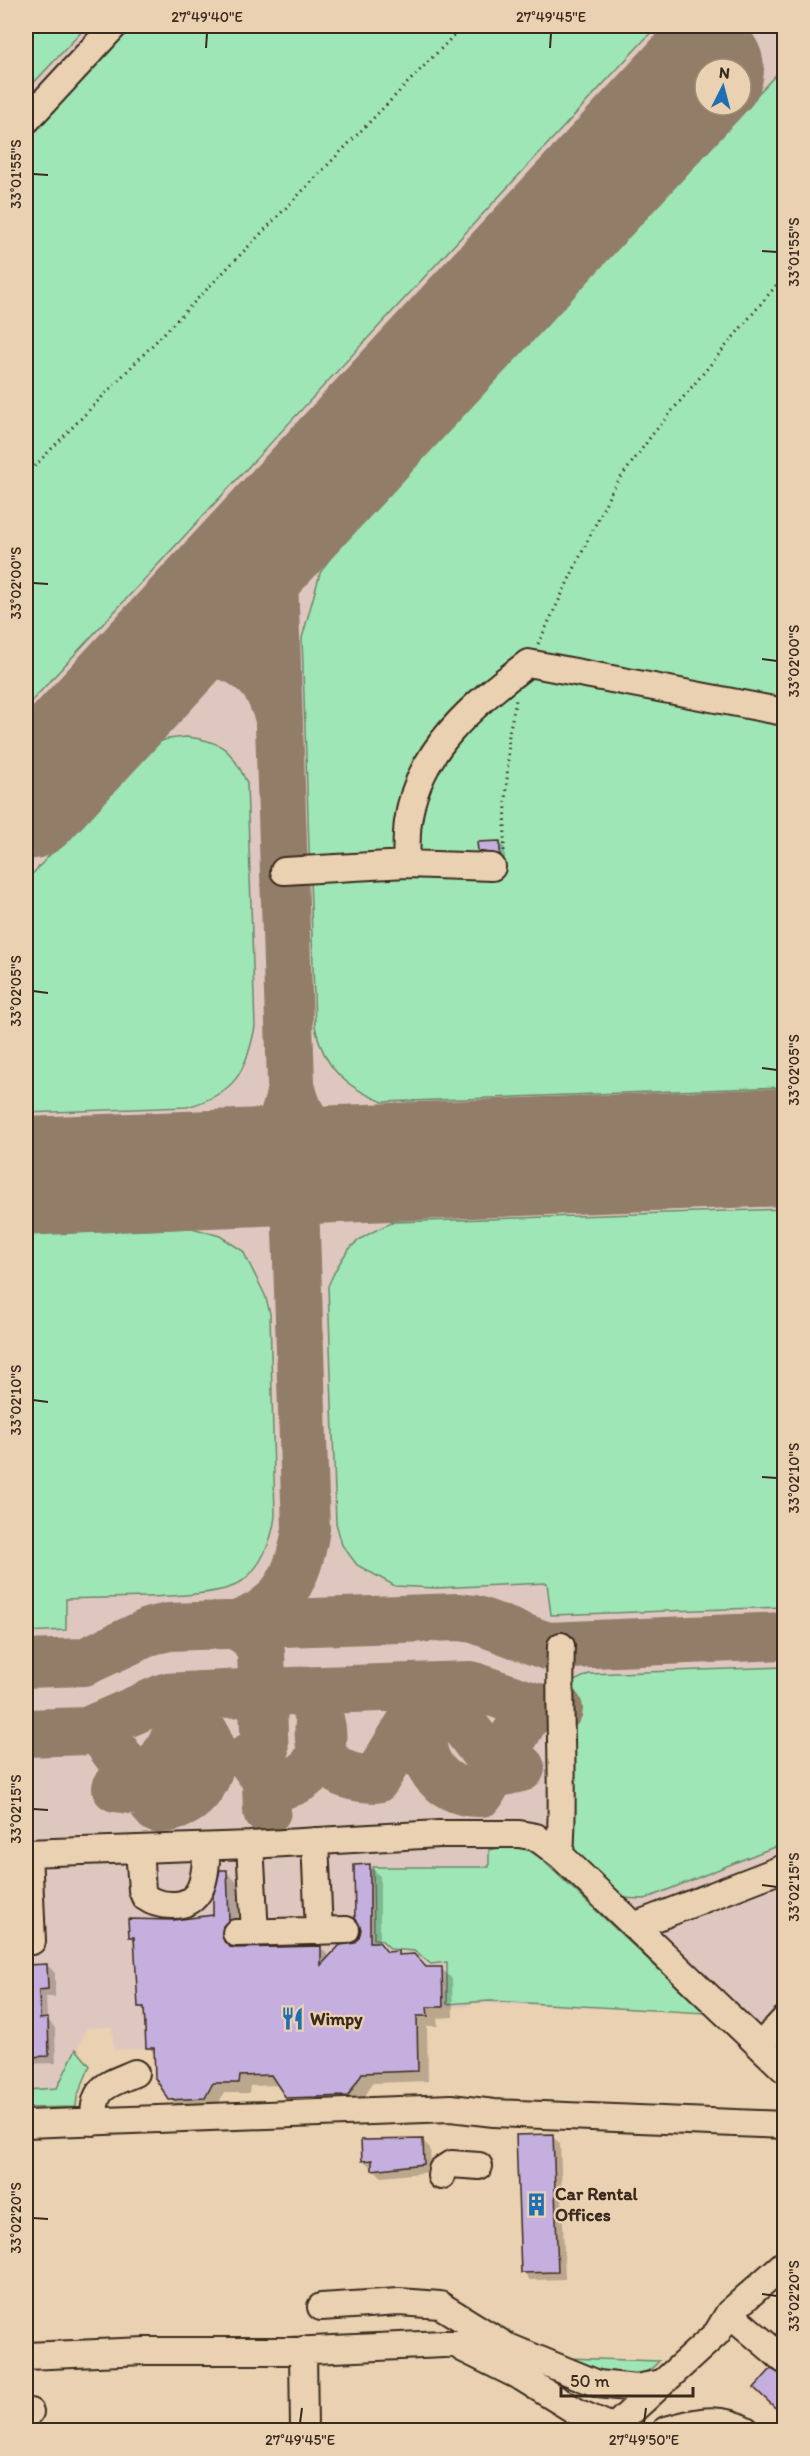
<svg xmlns="http://www.w3.org/2000/svg" width="810" height="2456" font-family="Itim,sans-serif">
<rect width="100%" height="100%" fill="#e9d1b1"/>
<filter id="ink" filterUnits="userSpaceOnUse"><feTurbulence type="fractalNoise" baseFrequency=".0167" numOctaves="2"/><feDisplacementMap in="SourceGraphic" scale="12" xChannelSelector="R" yChannelSelector="G"/><feConvolveMatrix kernelMatrix="1 2 1 2 8 2 1 2 1" color-interpolation-filters="sRGB"/></filter>
<g filter="url(#ink)">
<path fill="#dec7bf" fill-rule="evenodd" d="M87,26H784V2085L710,2017L698,2012L469,2003V2007H428V2016L374,2018L396,2024L417,2023L418,2071L362,2073L348,2096L286,2098L271,2075L240,2076L239,2083H213L205,2098L169,2100L155,2078L154,2048L114,2050L112,2027L87,2028L57,2088L26,2090V91ZM705,69H741V105H705Z"/>
<path fill="#9ee6b5" stroke="#6c886a" stroke-width="1.5" d="M26,26H87L26,91Z
M118,26H657L26,707V125Z
M784,66V1087L383,1102C344,1086 324,1068 315,1026L302,638L320,573L345,536Z
M186,737C223,741 232,750 247,783L255,1027C246,1073 234,1094 187,1107L26,1113V881L149,746L167,739Z
M784,1209V1607L551,1615L547,1583L436,1588L395,1586L357,1565L342,1545L336,1523L328,1286C345,1247 355,1238 394,1222Z
M192,1228L220,1236L243,1251L265,1295L270,1313L275,1516C272,1541 260,1572 236,1585C206,1600 104,1597 66,1599V1630L26,1632V1235Z
M784,1667V1845L769,1849L645,1899L619,1898L568,1848L567,1692L574,1681L589,1674Z
M511,1846L524,1847L538,1856L705,2013L490,2001L447,2004V1962L431,1964L414,1951L391,1949L381,1940L374,1939L373,1867H489V1850Z
M76,2049L90,2066L77,2097L76,2107L26,2108V2090L57,2088Z
M566,2358L659,2361C634,2391 595,2371 566,2358Z"/>
<path fill="#0003" d="M500,843L505,848V859L484,856L479,851Z
M369,1866L380,1876V1945L388,1953L397,1952L425,1968H441L452,1979L453,2017L437,2018L438,2026H427L428,2081L373,2083L359,2106L298,2109L279,2085L250,2086L249,2093H224L216,2108L181,2110L170,2099L156,2055L148,2047L146,2013L139,2006L136,1942L130,1936L174,1921L214,1916L226,1872L237,1882L239,1931L233,1936V1949L320,1947L330,1957L356,1944L361,1937Z
M47,1965L55,1973V1997H46L47,2019L55,2028L56,2063L26,2064V1966Z
M552,2136L560,2144L565,2279L530,2280L522,2272Z
M422,2140L430,2148L431,2172L382,2177L363,2160Z
M782,2376H784V2415L756,2388Z"/>
<g fill="none" stroke-linecap="round" stroke-linejoin="round">
<path stroke="#927e68" stroke-width="48" d="M124,695C135,685 146,670 158,663C193,644 236,650 262,681C271,692 275,706 279,719
M292,1089C303,1135 328,1147 369,1162
M211,1167C256,1156 282,1141 290,1092
M26,1664L84,1662L151,1631L169,1627L459,1617L474,1619L547,1646L784,1636
M474,1686C459,1694 442,1700 432,1714C407,1752 439,1795 481,1793L532,1706
M435,1687L500,1773L521,1768
M319,1722C315,1763 338,1779 376,1779L426,1697
M97,1727L157,1809C196,1811 223,1768 205,1733C197,1716 178,1708 163,1698
M26,1733L87,1731L165,1697L262,1692L470,1685L536,1707L559,1709
M249,1757L271,1786C325,1786 338,1725 303,1691
M116,1788L144,1792L199,1695
M267,1811L261,1652L253,1636L236,1625C283,1610 299,1575 306,1529L274,576C281,536 293,518 318,487"/>
<path stroke="#927e68" stroke-width="118" d="M26,801L705,69
M26,1176L784,1147"/>
</g>
<path fill="#c4afdf" stroke="#3b2a1e" stroke-width="1.5" d="M500,841V855L478,851L477,842Z
M370,1864V1942H379L387,1952L398,1951V1955L414,1954L426,1967H442L443,2007H427L428,2016H417L418,2071L362,2073L348,2096L286,2098L271,2075L240,2076L239,2083H213L205,2098L169,2100L155,2078L154,2048H146L144,2007H138L134,1937H129L128,1919L174,1920L213,1915V1896L220,1870H227L229,1920L223,1926L224,1941L230,1947L236,1948L321,1946V1965L340,1945L355,1943L359,1937L361,1929L355,1918L354,1865Z
M47,1964L48,1989L39,1990L40,2019L48,2018L49,2056L26,2057V1965Z
M553,2134L558,2272L521,2273L516,2135Z
M423,2139L424,2164L372,2170V2160L362,2161L361,2140Z
M771,2369L784,2375V2416L754,2388Z"/>
<g fill="none" stroke-linecap="round" stroke-linejoin="round">
<defs>
<path id="minor" d="M26,121L114,26
M406,864C407,850 406,836 408,822C417,750 474,704 528,663L784,712
M284,871L406,864L492,867
M315,1841L319,1931
M250,1845L255,1933
M139,1849L142,1890L145,1897C153,1903 162,1905 172,1905C206,1905 205,1872 207,1847
M28,1852L32,1941
M26,1853L250,1845L439,1834H519L536,1837L560,1855L784,2069
M560,1855C565,1786 558,1716 561,1646
M634,1926L784,1868
M236,1933L346,1930
M761,2045L784,2020
M94,2122C93,2086 105,2086 135,2073
M26,2124L451,2108L494,2113L784,2125
M441,2176L442,2170L451,2164L479,2166
M321,2307L399,2302L440,2305L506,2346L598,2384L636,2388L662,2383
M729,2313L784,2360
M462,2348L521,2377L579,2413L619,2430
M303,2350L304,2430
M26,2356L145,2351H290L487,2342L506,2346
M26,2414L30,2412
M611,2430L717,2333L729,2313L784,2264
M666,2430C694,2422 719,2415 746,2430"/>
</defs>
<use href="#minor" stroke="#3b2a1e" stroke-width="30"/>
<path stroke="#3b2a1e" stroke-width="3" stroke-dasharray="1.5 4.5" stroke-linecap="butt" d="M26,475L463,26
M538,644L612,490L652,435L784,276
M504,851L509,733L516,700"/>
<use href="#minor" stroke="#e9d1b1" stroke-width="26"/>
</g>
</g>
<path fill="none" stroke="#3b2a1e" stroke-width="2" d="M206,48L207,33M550,48L551,33M33,174L48,175M762,251L777,252M33,583L48,584M762,659L777,661M33,991L48,993M762,1068L777,1070M33,1400L48,1402M762,1477L777,1478M33,1809L48,1810M762,1885L777,1887M33,2218L48,2219M762,2294L777,2296M300,2423L302,2408M644,2423L646,2408"/>
<defs>
<symbol id="restaurant-bare" viewBox="-9 -9 18 18"><path d="M-5-6h1v4h1v-4h1v4h1v-4h1v5L-1.5 .5V6h-2V.5L-5-1ZM5-6V6H3V1.5H1.5Q1.5-4 5-6Z" fill="#1f6fb2" stroke="#e9d1b1" stroke-width="2.5" paint-order="stroke"/></symbol>
<symbol id="building-bare" viewBox="-9 -9 18 18"><path d="M-4-6H4V6H1V3H-1V6H-4ZM-2.5-4.3h1.7v1.8h-1.7ZM.8-4.3h1.7v1.8H.8ZM-2.5-1h1.7V.8h-1.7ZM.8-1h1.7V.8H.8Z" fill="#1f6fb2" stroke="#e9d1b1" stroke-width="2.5" paint-order="stroke"/></symbol>
</defs>
<g fill-rule="evenodd">
<use href="#restaurant-bare" x="276" y="2002" width="33" height="33"/>
<use href="#building-bare" x="520" y="2188" width="33" height="33"/>
</g>
<g text-anchor="middle" dominant-baseline="central" stroke-width="4.5" stroke-linejoin="round" paint-order="stroke">
<g font-size="18" font-weight="bold" fill="#3b2a1e" stroke="#e9d1b1" text-anchor="start">
<text x="310" y="2019">Wimpy</text>
<text x="555" y="2194">Car Rental<tspan x="555" dy="21">Offices</tspan></text>
</g>
</g>
<rect width="810" height="2456" fill="none" stroke="#e9d1b1" stroke-width="66"/>
<g transform="translate(723 87) rotate(6)"><circle r="28" fill="#e9d1b1" stroke="#a38e76" stroke-width="1.5"/>
<path d="M0-4.5L10 22L0 15L-10 22Z" fill="#1f6fb2"/>
<text y="-9" font-size="16" font-weight="bold" text-anchor="middle" fill="#3b2a1e">N</text>
</g>
<path d="M561 2387v9h132v-9" fill="none" stroke="#3b2a1e" stroke-width="3"/>
<text x="570" y="2387" font-size="18" fill="#3b2a1e" stroke="#e9d1b1" stroke-width="4.5" paint-order="stroke">50 m</text>
<rect x="33" y="33" width="744" height="2390" fill="none" stroke="#3b2a1e" stroke-width="2"/>
<g font-size="15" text-anchor="middle" fill="#3b2a1e">
<text x="207" y="22">27°49'40"E</text>
<text x="551" y="22">27°49'45"E</text>
<text transform="translate(16 174) rotate(-90)" y="5">33°01'55"S</text>
<text transform="translate(794 252) rotate(-90)" y="5">33°01'55"S</text>
<text transform="translate(16 583) rotate(-90)" y="5">33°02'00"S</text>
<text transform="translate(794 661) rotate(-90)" y="5">33°02'00"S</text>
<text transform="translate(16 991) rotate(-90)" y="5">33°02'05"S</text>
<text transform="translate(794 1070) rotate(-90)" y="5">33°02'05"S</text>
<text transform="translate(16 1400) rotate(-90)" y="5">33°02'10"S</text>
<text transform="translate(794 1478) rotate(-90)" y="5">33°02'10"S</text>
<text transform="translate(16 1809) rotate(-90)" y="5">33°02'15"S</text>
<text transform="translate(794 1887) rotate(-90)" y="5">33°02'15"S</text>
<text transform="translate(16 2218) rotate(-90)" y="5">33°02'20"S</text>
<text transform="translate(794 2296) rotate(-90)" y="5">33°02'20"S</text>
<text x="300" y="2445">27°49'45"E</text>
<text x="644" y="2445">27°49'50"E</text>
</g>
</svg>
